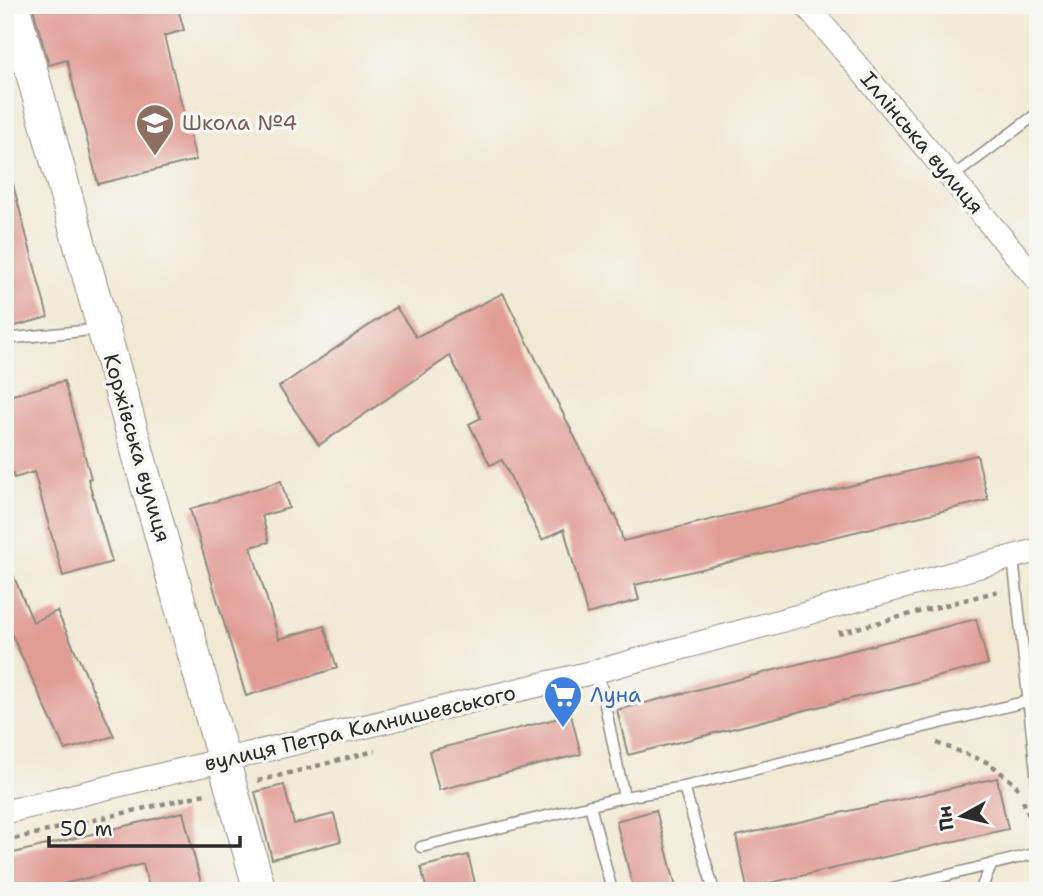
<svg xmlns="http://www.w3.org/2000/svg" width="1043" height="896" font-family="'Shantell Sans',sans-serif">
<rect width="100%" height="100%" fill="#f6f6f2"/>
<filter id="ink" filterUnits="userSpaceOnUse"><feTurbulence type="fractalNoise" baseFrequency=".0143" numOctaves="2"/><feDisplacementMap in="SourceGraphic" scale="14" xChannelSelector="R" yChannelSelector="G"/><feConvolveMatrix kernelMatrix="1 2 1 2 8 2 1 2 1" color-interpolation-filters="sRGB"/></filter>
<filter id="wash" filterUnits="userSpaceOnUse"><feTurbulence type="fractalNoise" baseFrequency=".00686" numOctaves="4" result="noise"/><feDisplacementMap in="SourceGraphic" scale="28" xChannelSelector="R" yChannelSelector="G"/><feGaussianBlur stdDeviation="1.57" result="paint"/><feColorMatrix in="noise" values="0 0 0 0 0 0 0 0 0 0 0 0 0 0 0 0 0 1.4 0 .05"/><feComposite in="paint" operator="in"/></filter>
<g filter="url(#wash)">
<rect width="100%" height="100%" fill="#f1e9d4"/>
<g id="blocks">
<path fill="#e19d95" d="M32,5H177L184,30L164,36L196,160L98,184L67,60L49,65Z
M12,181L48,317L5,329V182Z
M503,293L614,516L616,515L623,541L977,455L988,500L635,585L639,600L587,614L564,529L542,540L502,460L490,465L469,424L481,418L450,356L319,445L279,387L396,307L416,337Z
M64,381L91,478L88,479L112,562L63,576L34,472L14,478L5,449V397Z
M281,481L289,508L262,516L269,542L251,547L279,639L324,626L337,668L246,696L190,509Z
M5,556L33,622L57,611L114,736L65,750L5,620Z
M976,619L988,664L628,755L617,710Z
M571,715L581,754L439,790L429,751Z
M997,778L1008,829L747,888L736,836Z
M284,785L294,824L334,814L341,841L272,859L255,792Z
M656,810L677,891H634L616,821Z
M183,812L203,891H150L143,864L35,891H5V855Z
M468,855L477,891H427L421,867Z"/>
</g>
</g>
<g filter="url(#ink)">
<use href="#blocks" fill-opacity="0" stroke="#8e8a80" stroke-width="2"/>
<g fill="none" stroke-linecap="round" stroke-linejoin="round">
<defs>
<path id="lane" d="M952,177L1038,113
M5,339L101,329
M1013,557L1038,790
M1024,661L1038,674
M598,671L624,797L684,787L714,891
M684,787L1028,701
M590,805L612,891
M421,847L624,797
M884,891L1038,853
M980,891L992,864"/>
<path id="street" d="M806,5L1038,281
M5,812L598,671L1038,550"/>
<path id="secondary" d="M13,5L260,891"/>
</defs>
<use href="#lane" stroke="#8e8a80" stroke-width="13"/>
<use href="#street" stroke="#8e8a80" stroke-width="25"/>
<use href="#secondary" stroke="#8e8a80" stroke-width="34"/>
<path stroke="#8e8a80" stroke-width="4.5" stroke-dasharray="5 5" stroke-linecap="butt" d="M838,633L999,591
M937,743L989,763L1016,785L1018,790
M258,781L375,751
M1023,801L1037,835
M5,841L205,794"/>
<use href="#lane" stroke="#fff" stroke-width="10"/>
<use href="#street" stroke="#fff" stroke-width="23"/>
<use href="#secondary" stroke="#fff" stroke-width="32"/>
</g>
</g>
<defs>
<symbol id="school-pin" viewBox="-11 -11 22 30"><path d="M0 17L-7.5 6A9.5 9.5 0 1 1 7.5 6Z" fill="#8d6e63" stroke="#f6f6f2"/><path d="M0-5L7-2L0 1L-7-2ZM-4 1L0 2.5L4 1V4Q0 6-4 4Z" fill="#fff"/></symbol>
<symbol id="supermarket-pin" viewBox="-11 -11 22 30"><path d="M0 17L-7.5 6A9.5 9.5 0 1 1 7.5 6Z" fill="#3f7fe0" stroke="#f6f6f2"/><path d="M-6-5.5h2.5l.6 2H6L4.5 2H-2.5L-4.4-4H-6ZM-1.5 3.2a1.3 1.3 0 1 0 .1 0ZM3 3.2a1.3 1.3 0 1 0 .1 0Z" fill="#fff"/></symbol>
</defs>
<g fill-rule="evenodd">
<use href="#school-pin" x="133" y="101" width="44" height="60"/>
<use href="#supermarket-pin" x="541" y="673" width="44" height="60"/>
</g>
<g text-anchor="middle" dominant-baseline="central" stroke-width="7" stroke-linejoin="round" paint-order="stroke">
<g font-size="21" fill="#785e54" stroke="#f6f6f2" text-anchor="start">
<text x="182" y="123">Школа №4</text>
</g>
<g font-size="21" fill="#2b2b2b" stroke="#f6f6f2">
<text transform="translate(922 143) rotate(50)">Іллінська вулиця</text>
<text transform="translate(137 448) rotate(74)">Коржівська вулиця</text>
<text transform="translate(360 728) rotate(-13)">вулиця Петра Калнишевського</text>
</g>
<g font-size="21" fill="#366cbe" stroke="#f6f6f2" text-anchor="start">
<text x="590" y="695">Луна</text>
</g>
</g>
<rect width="1043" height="896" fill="none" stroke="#f6f6f2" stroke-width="28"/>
<g transform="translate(962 816) rotate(262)" stroke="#f6f6f2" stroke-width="5" paint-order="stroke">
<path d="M0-5L12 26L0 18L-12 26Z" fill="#2b2b2b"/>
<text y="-10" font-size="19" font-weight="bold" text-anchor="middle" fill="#2b2b2b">Пн</text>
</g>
<path d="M49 836v10h191v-10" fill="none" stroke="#2b2b2b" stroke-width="3.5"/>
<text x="60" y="836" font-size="21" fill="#2b2b2b" stroke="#f6f6f2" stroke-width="5" paint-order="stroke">50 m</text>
</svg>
